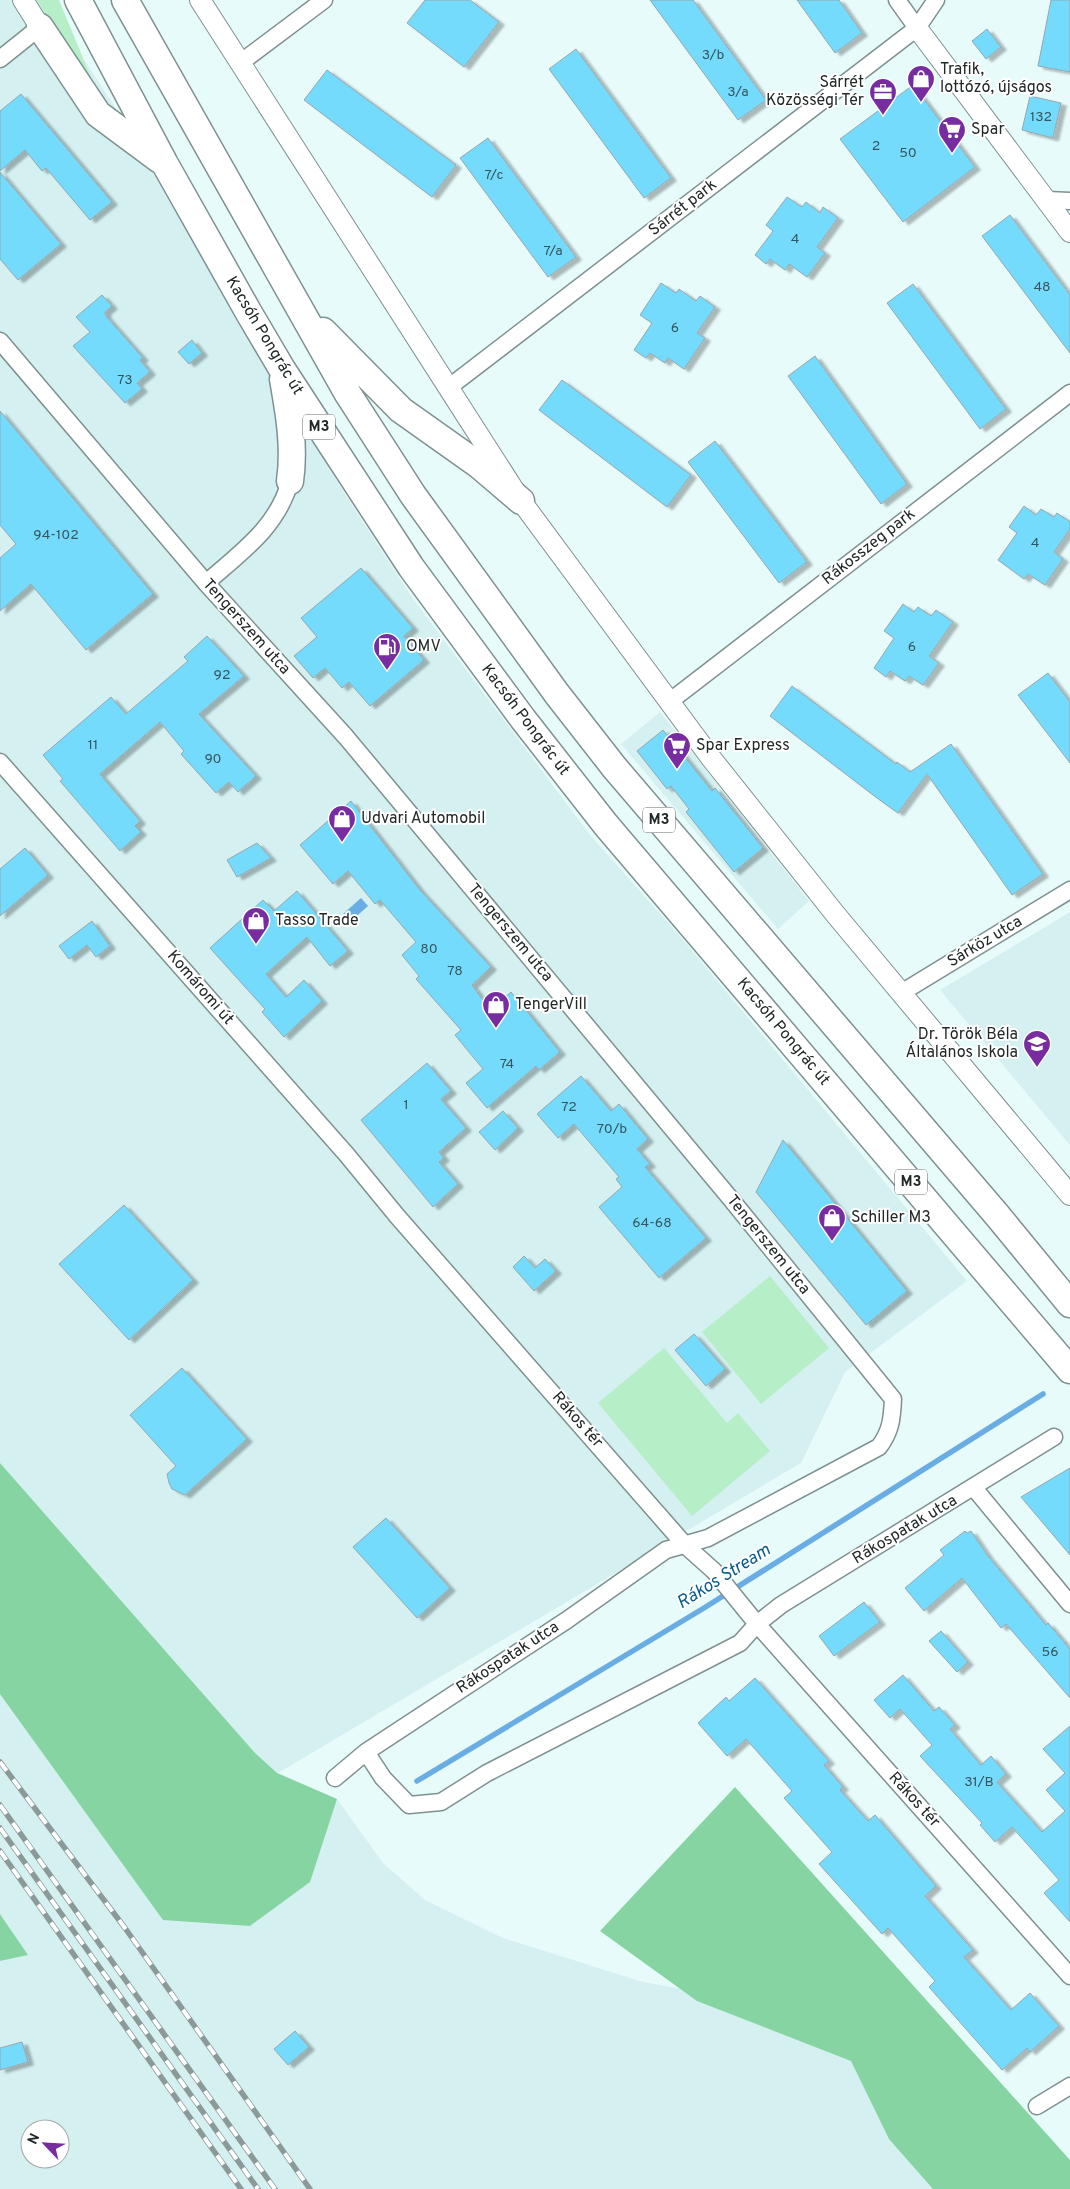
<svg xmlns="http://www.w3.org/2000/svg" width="1070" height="2189" font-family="Overpass,sans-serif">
<defs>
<filter id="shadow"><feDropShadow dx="5.5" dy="3" stdDeviation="1" flood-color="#0004"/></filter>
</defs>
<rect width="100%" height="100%" fill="#e8fbfb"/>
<path fill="#d4f0f1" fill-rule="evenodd" d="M0,0H45L128,127L341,488L411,596L590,835L680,936L967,1281L845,1372L801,1463L278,1773L337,1799L383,1863L425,1900L503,1938L643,1982L822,2014L1070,2189H0V1961L27,1955L0,1914ZM30,2129H60V2159H30Z
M660,712L809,901L778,929L621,744Z
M1070,912V1145L940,990Z"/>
<path fill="#b5eec7" d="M37,0H59L99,97L77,66Z
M770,1276L829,1348L761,1404L702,1332Z
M664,1348L727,1423L738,1413L770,1451L692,1516L598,1403Z"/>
<path fill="#86d4a2" d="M0,1463L255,1753L277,1773L337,1799L310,1882L250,1926L163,1920L0,1694Z
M735,1787L1070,2160V2189H933L889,2139L851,2061L697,2001L600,1931Z
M0,1914L4,1920L28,1955L0,1961Z"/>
<path fill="#69ade4" d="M361,898L368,906L350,922L343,914Z"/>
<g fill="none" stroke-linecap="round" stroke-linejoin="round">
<path stroke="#69ade4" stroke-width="5.5" d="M417,1781L704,1608L1043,1394"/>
</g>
<path fill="#75dbfd" stroke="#97a6ac" filter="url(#shadow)" d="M425,0H470L499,22L464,67L407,23Z
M650,0H693L766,100L738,120Z
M797,0H839L862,33L835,53Z
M1051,0H1070V72L1038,66Z
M987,29L1001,47L986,59L972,41Z
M576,49L671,178L644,198L549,69Z
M327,70L456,165L432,197L304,100Z
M913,85L975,167L903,222L840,139Z
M21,94L112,202L90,220L46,168L42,171L25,150L0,171V111Z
M1030,96L1061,103L1053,138L1022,130Z
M488,138L576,257L548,277L460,158Z
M0,172L61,244L18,280L0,259Z
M787,197L802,207L806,202L820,213L823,207L838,218L817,247L825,253L807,277L789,264L785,270L770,259L766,264L755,255L773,231L766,225Z
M1010,215L1070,295V353L982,236Z
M661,283L676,293L679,289L696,301L700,296L715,307L697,333L705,338L684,369L668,358L665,363L650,353L646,358L634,350L652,323L640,315Z
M913,284L1006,409L980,429L887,303Z
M102,295L112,306L105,312L106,316L143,358L140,360L150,372L137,383L142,389L125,403L73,346L90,332L76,317Z
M192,340L202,353L189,364L178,352Z
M815,356L907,484L881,504L788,376Z
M562,380L691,475L667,507L539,410Z
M0,411L153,594L86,650L31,584L0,611V558L16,544L0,525Z
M715,441L807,562L779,583L688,462Z
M1024,506L1036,515L1041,509L1054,517L1057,513L1070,522V529L1054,552L1063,559L1045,585L1028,574L1024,579L998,560L1017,533L1009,527Z
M361,568L413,628L404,636L424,660L370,706L349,682L342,688L325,668L313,678L294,656L317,637L301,618Z
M903,604L914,612L918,607L931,616L936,610L953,622L929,656L939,663L923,685L909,676L905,681L890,671L886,677L874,668L894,638L884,631Z
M207,636L244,676L199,714L256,776L238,792L229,782L216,793L181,754L184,751L160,722L100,774L140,821L135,826L141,832L120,851L60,781L63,779L43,755L111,697L126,714L188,661L184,657Z
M1048,673L1070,702V763L1018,695Z
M792,686L896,764L897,762L910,772L951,744L1043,874L1012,895L927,774L898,813L877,798L770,716Z
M663,730L712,791L715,788L763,848L734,872L686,812L689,809L671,786L667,789L637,751Z
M351,801L420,890L491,967L472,985L490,1010L511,992L560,1052L539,1070L536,1066L487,1108L466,1083L483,1069L455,1035L461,1030L416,979L419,976L402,955L416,942L380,900L375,904L348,871L333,884L300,845Z
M257,843L271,858L237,877L227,860Z
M25,848L48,875L0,916V869Z
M297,891L348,951L330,966L307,937L266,974L286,997L304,980L322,1001L284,1037L262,1012L265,1009L210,948L263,900L274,911Z
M92,921L110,946L96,957L87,945L69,959L59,946Z
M427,1063L451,1091L441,1099L466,1128L439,1152L444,1158L439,1162L458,1184L433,1207L361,1120Z
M581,1076L611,1111L619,1104L648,1139L637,1149L650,1164L645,1167L706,1238L659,1278L599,1207L622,1187L616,1179L619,1177L574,1124L558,1138L537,1114Z
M503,1111L518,1128L495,1150L479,1132Z
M783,1140L907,1291L866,1325L756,1192Z
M124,1205L193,1280L129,1340L59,1264Z
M524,1256L535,1268L545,1259L556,1271L534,1291L513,1267Z
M694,1334L725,1369L706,1386L675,1350Z
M182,1368L247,1439L185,1495L172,1489L169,1483L167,1474L176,1466L130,1415Z
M1070,1468V1555L1021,1497Z
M386,1518L450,1588L417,1618L353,1547Z
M965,1531L967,1533L971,1531L988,1556L1046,1625L1048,1623L1070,1649V1698L1006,1624L1001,1628L962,1578L924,1611L905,1588L944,1555L940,1550Z
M864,1602L880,1622L834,1656L819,1636Z
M941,1631L968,1662L957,1672L929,1641Z
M903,1675L934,1711L939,1707L955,1725L950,1729L981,1765L991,1756L1006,1774L997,1782L1042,1832L1065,1811L1046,1790L1065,1773L1043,1749L1070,1726V1922L1044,1893L1059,1880L1012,1827L995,1842L980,1825L982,1823L920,1756L932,1745L900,1709L890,1718L874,1700Z
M755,1678L829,1761L824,1765L843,1787L840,1790L868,1821L875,1815L936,1886L925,1896L973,1950L964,1957L1011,2010L1030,1993L1059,2026L1030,2052L1027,2048L1002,2070L929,1987L935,1981L888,1928L882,1934L819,1864L832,1852L784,1798L792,1791L746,1739L727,1756L698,1723L726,1697L729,1701Z
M295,2031L309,2047L288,2065L274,2049Z
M22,2042L28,2062L0,2070V2048Z"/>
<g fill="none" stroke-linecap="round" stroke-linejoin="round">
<defs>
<path id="minor" d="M897,0L917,28
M0,59L40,27
M240,63L324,0
M1047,200L1070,201
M0,341L206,583L346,737L730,1198L893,1399C892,1419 891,1431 879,1447L708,1538L666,1550L567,1620L366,1752L335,1778
M448,388L917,28L936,0
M206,583C240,553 278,527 290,481
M669,702L1070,393
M0,762L347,1155L397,1216L685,1545L714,1571L757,1624L1070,1976
M901,993L1070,890
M974,1488L1070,1604
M366,1752L383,1778L409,1805L441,1802L487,1773L740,1643L757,1624L781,1605L1054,1437
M1037,2106L1070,2086"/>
<path id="tertiary" d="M23,0L40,27
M200,0L521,501L711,758L836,915L1070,1195
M917,28L1070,232"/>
<path id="primary" d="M78,0L165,164L249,313L282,369L411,567L523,719L606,825L1070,1370
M125,0L348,394L413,495L557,694L614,767L997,1215L1070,1304
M40,27L98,114L160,160
M323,331L401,410L480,466L521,501
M283,379C289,413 295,447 290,481"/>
</defs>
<use href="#minor" stroke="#7f9091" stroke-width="19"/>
<use href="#tertiary" stroke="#7f9091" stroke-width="22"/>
<use href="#primary" stroke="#7f9091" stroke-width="29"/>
<use href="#minor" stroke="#fff" stroke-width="16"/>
<use href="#tertiary" stroke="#fff" stroke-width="20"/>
<use href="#primary" stroke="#fff" stroke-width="26"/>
<defs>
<path id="rail" d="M0,1762L125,1928L310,2189
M0,1805L275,2189
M0,1828L258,2189
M0,1851L241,2189"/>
</defs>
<use href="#rail" stroke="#8b9999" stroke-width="5.5"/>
<use href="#rail" stroke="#fff" stroke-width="4" stroke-dasharray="11" stroke-linecap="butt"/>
</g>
<defs>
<symbol id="shop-pin" viewBox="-11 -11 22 30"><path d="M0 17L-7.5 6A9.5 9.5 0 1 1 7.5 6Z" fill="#772c9f" stroke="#fff"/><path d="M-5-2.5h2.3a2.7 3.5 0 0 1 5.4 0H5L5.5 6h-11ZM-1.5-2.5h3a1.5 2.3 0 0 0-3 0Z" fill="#fff"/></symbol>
<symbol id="office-pin" viewBox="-11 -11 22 30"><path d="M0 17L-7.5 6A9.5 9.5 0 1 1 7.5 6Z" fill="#772c9f" stroke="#fff"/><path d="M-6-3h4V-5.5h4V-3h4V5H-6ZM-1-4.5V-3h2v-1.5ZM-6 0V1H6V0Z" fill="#fff"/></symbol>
<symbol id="supermarket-pin" viewBox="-11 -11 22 30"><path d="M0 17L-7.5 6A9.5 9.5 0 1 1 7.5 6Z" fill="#772c9f" stroke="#fff"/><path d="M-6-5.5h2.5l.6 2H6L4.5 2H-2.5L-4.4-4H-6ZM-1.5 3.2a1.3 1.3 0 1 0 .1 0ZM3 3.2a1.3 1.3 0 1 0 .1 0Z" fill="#fff"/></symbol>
<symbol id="fuel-pin" viewBox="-11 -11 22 30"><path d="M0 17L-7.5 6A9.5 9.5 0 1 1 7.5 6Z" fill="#772c9f" stroke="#fff"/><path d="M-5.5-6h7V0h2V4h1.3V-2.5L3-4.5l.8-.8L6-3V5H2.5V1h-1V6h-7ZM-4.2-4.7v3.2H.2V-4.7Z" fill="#fff"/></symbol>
<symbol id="school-pin" viewBox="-11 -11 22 30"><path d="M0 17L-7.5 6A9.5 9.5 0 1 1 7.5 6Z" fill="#772c9f" stroke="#fff"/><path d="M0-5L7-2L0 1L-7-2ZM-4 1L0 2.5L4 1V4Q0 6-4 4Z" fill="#fff"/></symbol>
</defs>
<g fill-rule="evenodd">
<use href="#shop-pin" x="905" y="63" width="32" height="43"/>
<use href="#office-pin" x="867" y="76" width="32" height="43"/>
<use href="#supermarket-pin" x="936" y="114" width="32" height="43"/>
<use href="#fuel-pin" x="371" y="631" width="32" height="43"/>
<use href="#supermarket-pin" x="661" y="730" width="32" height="43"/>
<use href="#shop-pin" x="326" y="803" width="32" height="43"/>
<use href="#shop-pin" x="240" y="905" width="32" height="43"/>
<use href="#shop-pin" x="480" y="989" width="32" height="43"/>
<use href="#school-pin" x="1021" y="1028" width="32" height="43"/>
<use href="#shop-pin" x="816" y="1202" width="32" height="43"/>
</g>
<g text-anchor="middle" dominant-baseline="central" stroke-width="4" stroke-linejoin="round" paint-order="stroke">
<g font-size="14" fill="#36555d">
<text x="713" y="55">3/b</text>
<text x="738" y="92">3/a</text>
<text x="1041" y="117">132</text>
<text x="876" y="146">2</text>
<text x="908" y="153">50</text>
<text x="494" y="175">7/c</text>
<text x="795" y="239">4</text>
<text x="553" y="251">7/a</text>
<text x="1042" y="287">48</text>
<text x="675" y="328">6</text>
<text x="125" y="380">73</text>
<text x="56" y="535">94-102</text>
<text x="1035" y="543">4</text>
<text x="912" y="647">6</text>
<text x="222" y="675">92</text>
<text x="93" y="745">11</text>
<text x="213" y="759">90</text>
<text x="429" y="949">80</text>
<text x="455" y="971">78</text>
<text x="507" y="1064">74</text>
<text x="406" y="1105">1</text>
<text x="569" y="1107">72</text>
<text x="612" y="1129">70/b</text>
<text x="652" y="1223">64-68</text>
<text x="1050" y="1652">56</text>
<text x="979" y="1782">31/B</text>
</g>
<g fill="#fff" stroke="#646868" stroke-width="1">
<rect x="303" y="414.5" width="32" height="25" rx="4"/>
<rect x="643" y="807.5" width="32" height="25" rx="4"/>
<rect x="895" y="1169.5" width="32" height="25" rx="4"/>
</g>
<g font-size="15" font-weight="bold" fill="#212828">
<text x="319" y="427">M3</text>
<text x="659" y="820">M3</text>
<text x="911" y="1182">M3</text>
</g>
<g font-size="16" fill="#212828" stroke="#fff" text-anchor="start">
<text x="940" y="70">Trafik,<tspan x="940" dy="18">lottózó, újságos</tspan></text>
<text x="864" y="83" text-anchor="end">Sárrét<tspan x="864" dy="18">Közösségi Tér</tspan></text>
<text x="971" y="130">Spar</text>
<text x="406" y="647">OMV</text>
<text x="696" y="746">Spar Express</text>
<text x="361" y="819">Udvari Automobil</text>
<text x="275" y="921">Tasso Trade</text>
<text x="515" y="1005">TengerVill</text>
<text x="1018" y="1035" text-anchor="end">Dr. Török Béla<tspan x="1018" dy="18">Általános Iskola</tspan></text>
<text x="851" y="1218">Schiller M3</text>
</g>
<g font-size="16" fill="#212828" stroke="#fff">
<text transform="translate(683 208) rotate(-38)">Sárrét park</text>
<text transform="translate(264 336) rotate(59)">Kacsóh Pongrác út</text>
<text transform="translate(869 547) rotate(-38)">Rákosszeg park</text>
<text transform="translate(246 627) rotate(48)">Tengerszem utca</text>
<text transform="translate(525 720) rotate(53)">Kacsóh Pongrác út</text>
<text transform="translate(510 933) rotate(50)">Tengerszem utca</text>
<text transform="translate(985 942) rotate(-31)">Sárköz utca</text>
<text transform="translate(200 988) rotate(49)">Komáromi út</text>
<text transform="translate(783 1032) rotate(50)">Kacsóh Pongrác út</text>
<text transform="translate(768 1245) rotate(51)">Tengerszem utca</text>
<text transform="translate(577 1420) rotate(49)">Rákos tér</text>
<text transform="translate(905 1530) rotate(-31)">Rákospatak utca</text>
<text transform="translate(508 1658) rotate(-33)">Rákospatak utca</text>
<text transform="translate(914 1800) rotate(48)">Rákos tér</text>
</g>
<g font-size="18" font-style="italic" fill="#085c8e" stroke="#fff">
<text transform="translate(724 1577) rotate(-32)">Rákos Stream</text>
</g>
</g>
<g transform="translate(45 2144) rotate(295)"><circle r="24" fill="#ffffff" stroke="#a6a9a9"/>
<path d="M0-4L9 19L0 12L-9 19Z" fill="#772c9f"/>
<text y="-8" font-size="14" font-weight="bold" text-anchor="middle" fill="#212828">N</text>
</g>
</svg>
